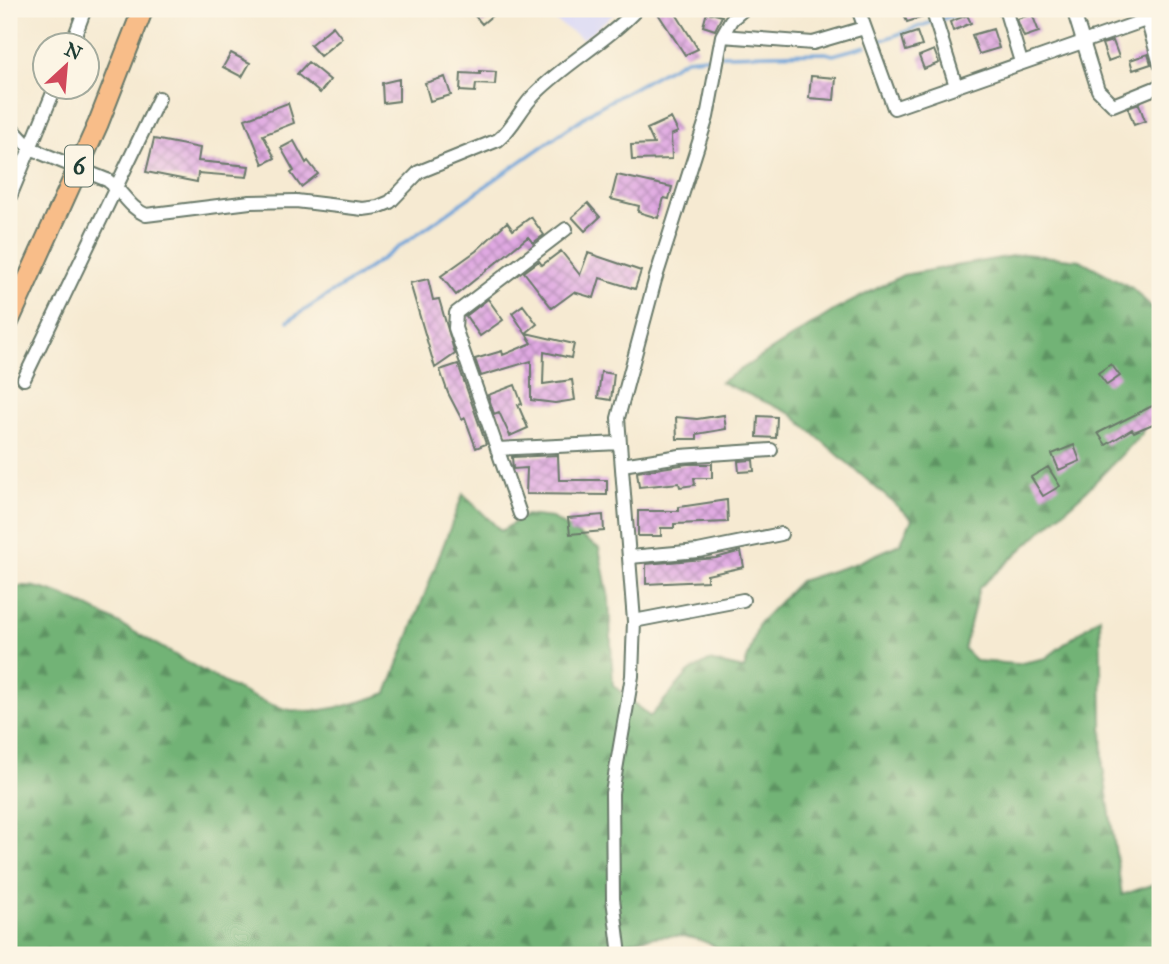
<svg xmlns="http://www.w3.org/2000/svg" width="1169" height="964" font-family="'IM FELL Great Primer',serif">
<defs>
<pattern id="forest-firs" width="22" height="20" patternUnits="userSpaceOnUse" patternTransform="scale(1.75)"><rect width="22" height="20" fill="#72b376"/><path d="M5 1l3.5 6h-7zM16 11l3.5 6h-7z" fill="#5d9362"/></pattern>
<pattern id="building-cross-hatch" width="8" height="8" patternUnits="userSpaceOnUse" patternTransform="scale(1.75)"><rect width="8" height="8" fill="#e0a9e2"/><path d="M0 0l8 8M0 8l8-8" fill="none" stroke="#b58bb8"/></pattern>
</defs>
<rect width="100%" height="100%" fill="#fcf5e5"/>
<filter id="ink" filterUnits="userSpaceOnUse"><feTurbulence type="fractalNoise" baseFrequency=".0143" numOctaves="2"/><feDisplacementMap in="SourceGraphic" scale="14" xChannelSelector="R" yChannelSelector="G"/><feConvolveMatrix kernelMatrix="1 2 1 2 8 2 1 2 1" color-interpolation-filters="sRGB"/></filter>
<filter id="wash" filterUnits="userSpaceOnUse"><feTurbulence type="fractalNoise" baseFrequency=".00686" numOctaves="4" result="noise"/><feDisplacementMap in="SourceGraphic" scale="28" xChannelSelector="R" yChannelSelector="G"/><feGaussianBlur stdDeviation="1.57" result="paint"/><feColorMatrix in="noise" values="0 0 0 0 0 0 0 0 0 0 0 0 0 0 0 0 0 1.4 0 .05"/><feComposite in="paint" operator="in"/></filter>
<g filter="url(#wash)">
<rect width="100%" height="100%" fill="#f6ead2"/>
<path fill="#d8d7f8" d="M537,9H620L583,39Z"/>
<path fill="url(#forest-firs)" stroke="#487855" stroke-width="2" d="M1024,254L1080,260L1132,288L1160,315V389L1141,435L1087,490L979,588L964,649L976,661L1017,664L1046,658L1100,617L1103,767L1122,895L1160,882V955H727C690,923 634,937 593,955H9V590C52,560 234,708 298,711C329,712 358,703 387,693L463,494L501,531L526,515L552,518L599,548L609,599L613,685L650,717L689,672L709,661L744,669L759,623L800,581L854,564L900,544L912,519L790,413L721,382L835,310L903,275Z"/>
<g fill="none" stroke-linecap="round" stroke-linejoin="round">
<path stroke="#6aa1d8" stroke-width="3.5" d="M940,20L972,9
M874,43L932,22
M722,55L826,53L833,55L866,46
M288,321L356,277L597,108L686,59L714,56"/>
</g>
<g id="blocks">
<path fill="url(#building-cross-hatch)" d="M469,9H500L482,24Z
M655,9H673L698,49L685,55Z
M902,9H920L923,17L907,22Z
M707,12L722,16L715,30L703,26Z
M1032,14L1039,32L1024,37L1017,19Z
M967,15L971,23L953,31L950,22Z
M333,26L342,38L320,56L310,45Z
M993,29L999,48L979,54L972,35Z
M917,32L922,46L906,51L902,37Z
M1113,41L1119,57L1108,61L1102,44Z
M934,50L939,63L924,69L919,56Z
M231,53L250,63L242,77L223,67Z
M1148,54L1151,64L1133,70L1130,60Z
M308,62L330,80L320,93L297,74Z
M480,71L496,72L495,85L476,84L475,92L460,91L461,73L480,74Z
M811,76L836,78L834,100L809,98Z
M445,77L451,95L430,101L425,83Z
M399,79V101L383,103L382,83Z
M288,103L294,123L263,135L275,158L263,164L245,119Z
M1139,104L1145,121L1134,125L1128,108Z
M671,118L678,132L671,135L672,159L632,160L631,145L654,144L647,129Z
M154,139L200,148L198,161L249,166L247,177L198,173L197,182L146,172Z
M294,141L306,163L308,161L318,174L301,187L291,173L294,171L281,148Z
M617,175L672,187L669,199L664,198L658,218L638,212L639,206L611,199Z
M588,203L600,217L585,231L572,217Z
M531,217L544,235L533,243L528,237L456,295L441,276L476,251L507,222L513,230Z
M561,251L580,275L588,253L641,271L635,289L600,278L594,298L574,292L552,308L524,272L539,261L542,265Z
M428,279L433,300L439,299L455,354L435,368L410,283Z
M488,299L503,320L480,336L466,316Z
M523,305L537,324L526,333L574,344L571,358L544,352L543,384L572,380L575,400L555,403L531,400V361L481,376L475,359L502,351L503,355L532,343L512,313Z
M458,364L486,444L476,448L465,418L462,420L448,393L440,370Z
M1111,364L1120,376L1107,385L1098,373Z
M601,372L614,374L611,400L598,398Z
M515,385L522,404L518,405L528,428L510,436L499,412L494,414L488,395Z
M1160,402V421L1134,432L1132,429L1106,445L1098,433Z
M724,415L726,429L697,434V439H677L676,417L697,419Z
M758,416L777,417L776,438L757,437Z
M1074,445L1080,461L1059,470L1052,454Z
M558,455L559,480H607V495L526,494L527,468L513,469L512,457Z
M753,460L754,471L739,472L738,461Z
M687,464H712V478H694L695,485L680,487L679,483L639,487L637,472Z
M1048,467L1060,486L1043,496L1031,477Z
M727,500L728,522L674,524V528H661V536H638V511H679V507Z
M603,515L604,531L570,534L568,518Z
M741,551L744,567L707,575V581L646,584V564L716,558Z"/>
</g>
</g>
<g filter="url(#ink)">
<use href="#blocks" fill-opacity="0" stroke="#6a7a6b" stroke-width="2"/>
<g fill="none" stroke-linecap="round" stroke-linejoin="round">
<defs>
<path id="minor" d="M858,9L894,108L1160,15
M932,9L956,86
M1005,9L1021,62
M1073,9L1098,90L1113,105L1160,86
M1144,9L1160,64
M722,36L813,43L864,28
M71,46L85,9
M9,125L31,149L38,151
M107,180C123,191 128,207 146,215L250,202L296,201L363,209L378,207L390,202L419,172L498,140C514,127 521,107 536,93C567,62 607,41 637,9
M9,199L55,88
M24,379L159,98
M497,449L620,443
M622,465L680,456L771,450
M520,514L455,328L456,313L566,229
M630,557L698,551L781,534
M634,621L743,600
M620,955L613,899L612,793L632,676L634,621L618,418L655,280L707,117L722,36L731,20L744,9"/>
<path id="trunk" d="M9,321L98,124L143,9"/>
</defs>
<use href="#minor" stroke="#6a7a6b" stroke-width="16"/>
<use href="#trunk" stroke="#6a7a6b" stroke-width="23"/>
<use href="#minor" stroke="#fff" stroke-width="12"/>
<use href="#trunk" stroke="#f8bd89" stroke-width="19"/>
<defs>
<path id="minor-bridge" d="M41,153L107,180"/>
</defs>
<use href="#minor-bridge" stroke="#6a7a6b" stroke-width="16" stroke-linecap="butt"/>
<use href="#minor-bridge" stroke="#fff" stroke-width="12"/>
</g>
</g>
<g text-anchor="middle" dominant-baseline="central" stroke-width="7" stroke-linejoin="round" paint-order="stroke">
<rect fill="#fcf5e5" stroke="#617469" stroke-width="2" x="65" y="145.5" width="28" height="41" rx="5"/>
<g font-size="24" font-weight="bold" fill="#1f3d34">
<text x="79" y="166">6</text>
</g>
</g>
<rect width="1169" height="964" fill="none" stroke="#fcf5e5" stroke-width="35"/>
<g transform="translate(66 66) rotate(26)"><circle r="33" fill="#fcf5e5" stroke="#a4ab9e" stroke-width="2"/>
<path d="M0-5L12 26L0 18L-12 26Z" fill="#d1495b"/>
<text y="-10" font-size="19" font-weight="bold" text-anchor="middle" fill="#1f3d34">N</text>
</g>
</svg>
